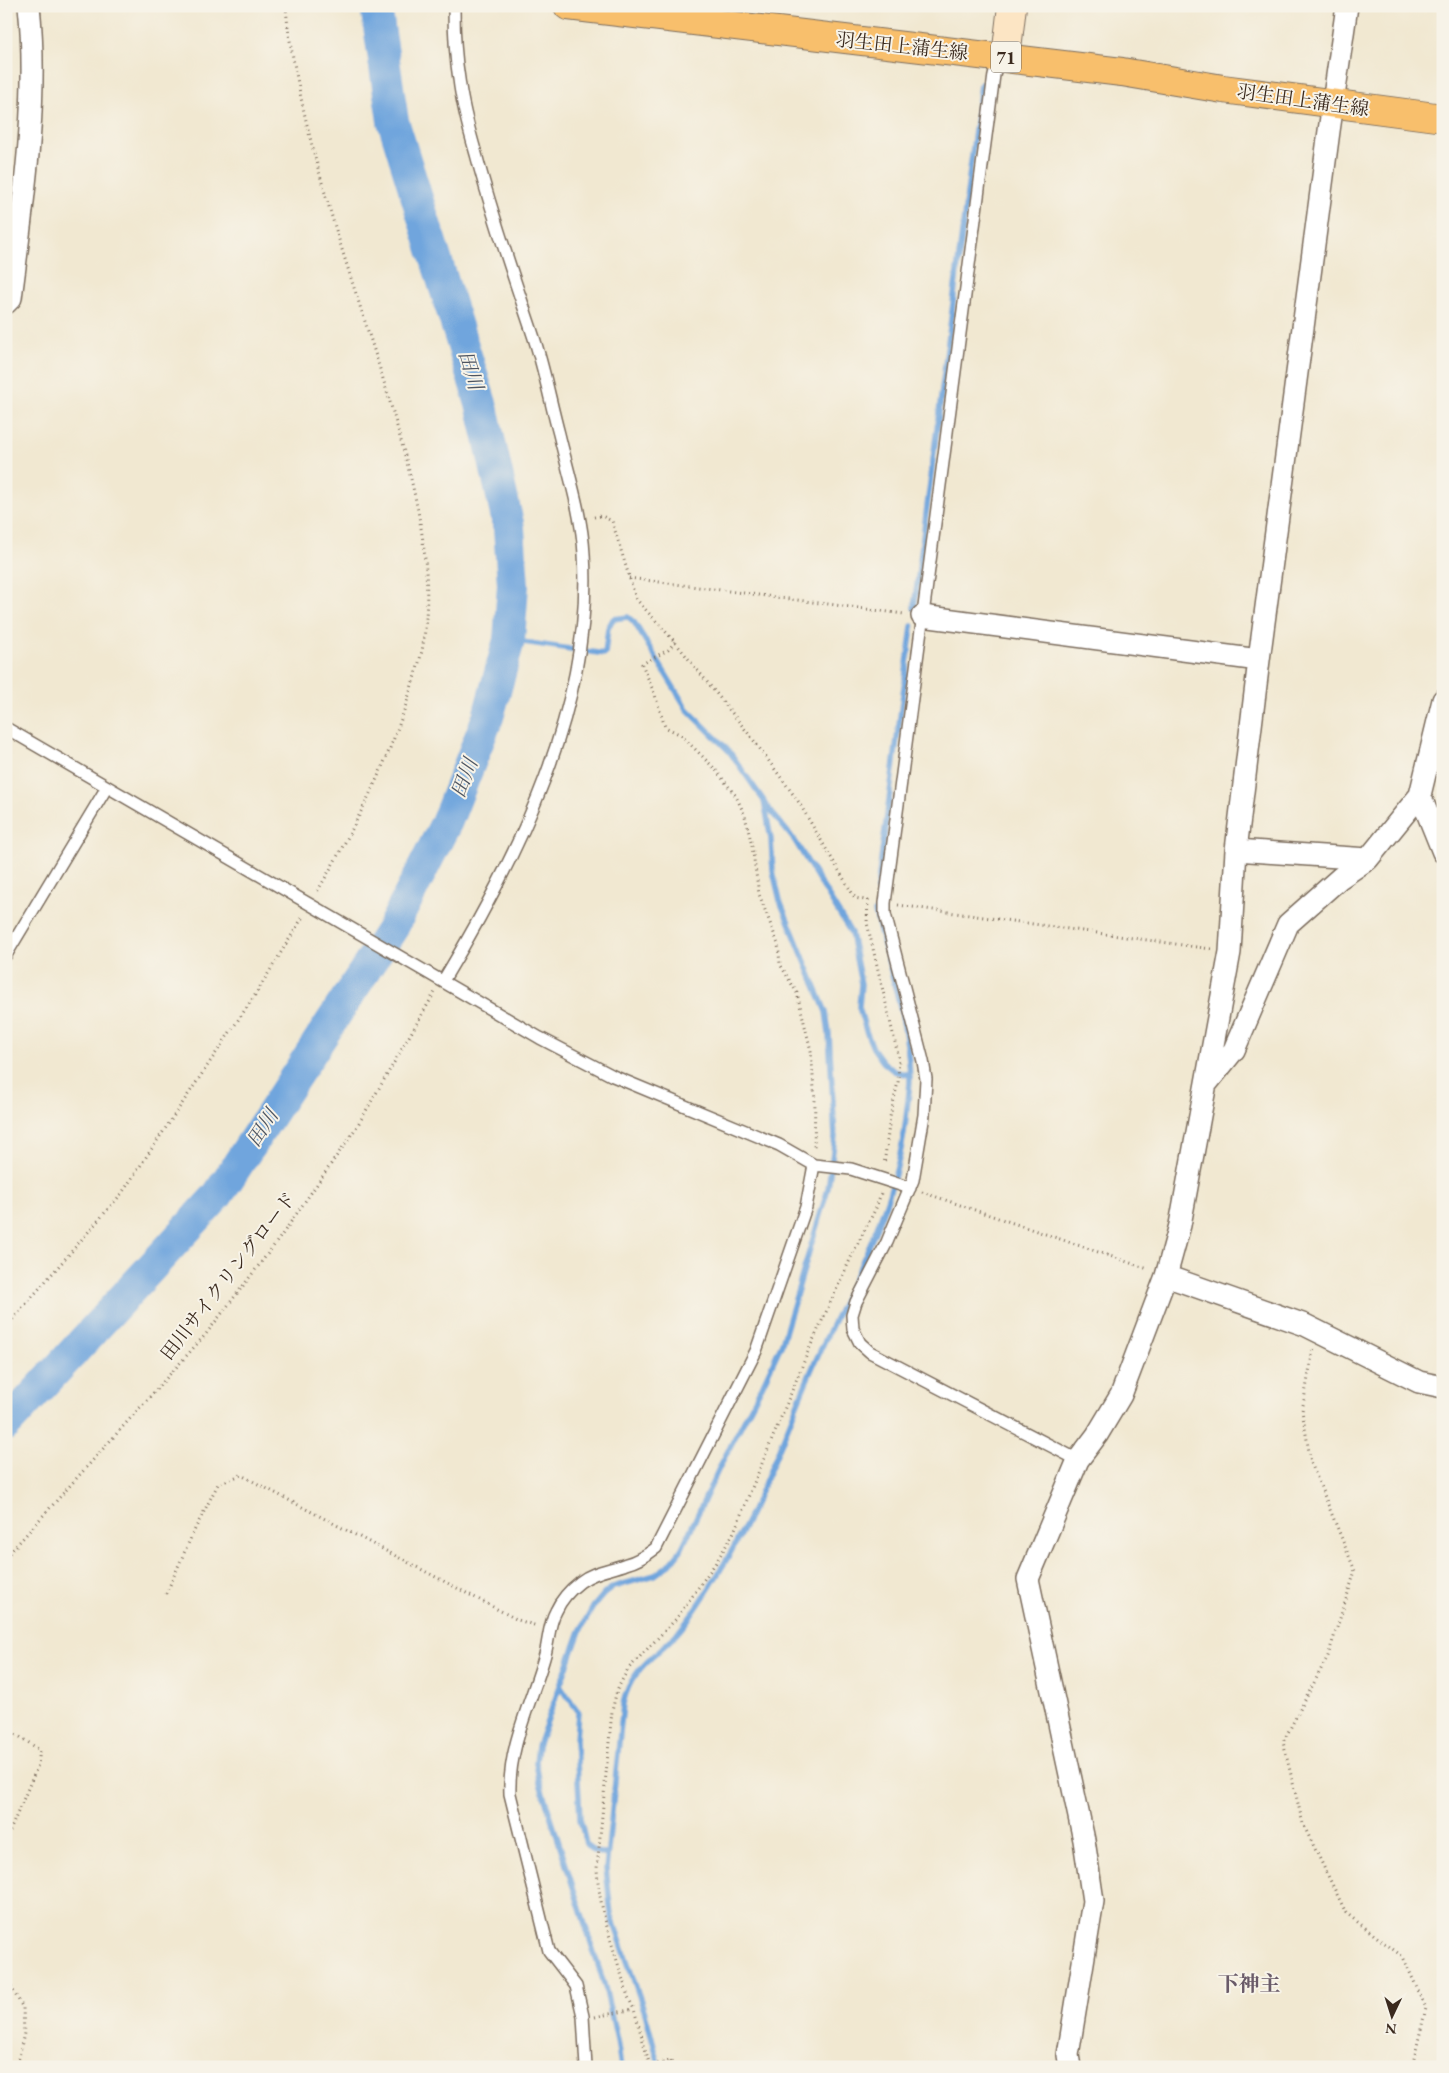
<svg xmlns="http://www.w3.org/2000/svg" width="1449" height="2073" font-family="'EB Garamond','Noto Serif JP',serif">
<rect width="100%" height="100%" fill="#f7f3e8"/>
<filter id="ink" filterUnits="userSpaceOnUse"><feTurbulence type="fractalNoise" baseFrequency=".02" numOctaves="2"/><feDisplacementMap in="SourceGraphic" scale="10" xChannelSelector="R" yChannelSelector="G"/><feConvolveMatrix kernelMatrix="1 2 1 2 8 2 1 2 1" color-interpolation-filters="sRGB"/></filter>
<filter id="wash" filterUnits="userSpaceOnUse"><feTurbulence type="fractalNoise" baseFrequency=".0096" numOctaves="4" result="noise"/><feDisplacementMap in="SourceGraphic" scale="20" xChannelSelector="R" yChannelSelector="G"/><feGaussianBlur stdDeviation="1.12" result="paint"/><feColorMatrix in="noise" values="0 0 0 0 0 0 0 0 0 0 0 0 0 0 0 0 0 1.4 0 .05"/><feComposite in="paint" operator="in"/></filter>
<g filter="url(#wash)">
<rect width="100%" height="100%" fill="#f1e8d1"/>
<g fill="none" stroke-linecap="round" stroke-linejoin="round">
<path stroke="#70a5dd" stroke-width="5.5" d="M914,608L981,84
M509,640L605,654L608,628L613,619L628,617L634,622L687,709L729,751L764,801L771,839L773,871L780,901L826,1012L829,1034L835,1137L828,1188L782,1343L762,1386L721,1464L681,1550L670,1564L655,1575L613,1587L604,1594L593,1607L580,1631L538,1746L536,1762L539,1780L605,1987L617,2040L621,2067
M765,804L795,841L851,933L861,984L859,1007L866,1031L873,1048L883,1062L894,1071L909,1075
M877,890L912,626
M560,1686L578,1711L576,1740L580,1819L586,1844L593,1851L607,1855
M660,2067L645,2013L611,1914L606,1869L623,1704C631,1666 658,1656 680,1630C697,1610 711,1586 724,1564C762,1500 785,1430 815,1362C853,1277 899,1203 907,1109C908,1099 910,1088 910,1078C908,1022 889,966 875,912"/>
<path stroke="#70a5dd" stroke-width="32" d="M6,1425L217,1196L392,929L447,821L488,717L509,640L513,585L509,528L482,407L393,121L376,6"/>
</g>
</g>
<g filter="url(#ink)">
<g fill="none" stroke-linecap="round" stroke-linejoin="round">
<defs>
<path id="lane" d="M1004,59L996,67L994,75L885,903V914L923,1061L926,1079L924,1115L913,1180L887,1242L856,1302L852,1315L853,1329L860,1343L870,1352L1078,1460
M6,728L540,1038L613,1076L779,1145L814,1165L851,1169L910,1188
M6,955L107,787
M443,981C518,857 594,703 584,554C582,515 568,472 559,434C550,401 544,367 533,335C513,275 492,215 476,154C469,130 462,105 459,79C455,55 454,32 454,8
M586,2067L583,2016L576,1986L549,1951L510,1794C508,1747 531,1703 544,1658C549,1643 548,1625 556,1611C561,1600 571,1589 580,1582C594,1571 611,1570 626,1564C638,1561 647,1555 656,1548L756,1351L806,1207L814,1165"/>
<path id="street" d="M6,303L11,298C23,203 39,101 29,6
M922,616L1259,660
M1420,795L1443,852
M1236,850L1368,859
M1208,1082L1234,1050L1288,924L1340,878L1368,859L1420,795L1443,700
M1166,1276L1305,1325L1419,1382L1443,1387
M1070,2067L1068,2055L1093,1901L1084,1840L1028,1579L1078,1460L1097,1435L1121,1395L1166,1276L1180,1225L1230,952L1236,850L1259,660L1329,131L1347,6"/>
<path id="secondary" d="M1006,57L1012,6"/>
<path id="primary" d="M568,6L1122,72L1223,89L1443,118"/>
</defs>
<use href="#lane" stroke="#7b6c5d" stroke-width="14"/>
<use href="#street" stroke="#7b6c5d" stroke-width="24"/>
<use href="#secondary" stroke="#7b6c5d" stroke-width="30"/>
<use href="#primary" stroke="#7b6c5d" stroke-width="30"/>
<path stroke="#7b6c5d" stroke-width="3" stroke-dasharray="1 4" stroke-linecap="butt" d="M286,6C288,37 295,68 301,98C323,202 360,301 390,402C413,482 436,561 423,645C421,658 416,672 412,685C391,758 355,827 317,892
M594,517L602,516L612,521L636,599L675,642L752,738L798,801L855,898L870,901
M629,578L904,614
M675,642L668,650L642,664L655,695L665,727L681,735L715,769L736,796L745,816L752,846L759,894L778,944L780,964L797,993L811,1051L815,1101L814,1150
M868,900L867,923L899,1059L898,1082L890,1117L884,1165
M898,905L1211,949
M922,1192L1148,1269
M6,1327L122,1193L255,995L304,915
M1313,1350L1302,1411L1311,1463L1355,1571L1328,1656L1283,1742L1303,1824L1346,1913L1403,1957L1426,2008L1412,2067
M6,1557L206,1334L279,1239L356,1128L435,992
M166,1594L192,1535L218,1484L241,1475L518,1620L537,1626
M6,1732L17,1735L40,1750L38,1765L6,1840
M6,1978L23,2008L24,2033L17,2067
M595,2017L634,2009
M672,2067L671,2060L650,2066L634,2009L628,1997C616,1954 599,1913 597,1868L612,1711L617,1690L628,1669L676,1619L715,1564L733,1534L810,1347L854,1251L876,1208L881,1193"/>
<use href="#lane" stroke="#fff" stroke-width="11"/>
<use href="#street" stroke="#fff" stroke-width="21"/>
<use href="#secondary" stroke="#fce5c4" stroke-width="28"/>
<use href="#primary" stroke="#f8bf6c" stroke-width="28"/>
</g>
</g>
<g text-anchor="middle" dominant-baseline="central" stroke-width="4" stroke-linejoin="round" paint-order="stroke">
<rect fill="#f7f3e8" stroke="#73665b" stroke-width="1" x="991" y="41.5" width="30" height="31" rx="4"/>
<g font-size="18" font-weight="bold" fill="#3b2a1e">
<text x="1006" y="57">71</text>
</g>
<g font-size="19" fill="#3b2a1e" stroke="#f7f3e8">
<text transform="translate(902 46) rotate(6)">羽生田上蒲生線</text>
<text transform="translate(1303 100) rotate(8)">羽生田上蒲生線</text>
<text transform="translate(228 1276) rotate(-52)">田川サイクリングロード</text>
</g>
<g font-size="20" font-style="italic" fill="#4e5561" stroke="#f7f3e8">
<text transform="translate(471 370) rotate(73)">田川</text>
<text transform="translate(464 778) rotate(-69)">田川</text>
<text transform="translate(262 1128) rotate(-57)">田川</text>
</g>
<g font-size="21" font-weight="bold" fill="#6a5b69" stroke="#f7f3e8">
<text x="1249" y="1983">下神主</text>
</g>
</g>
<rect width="1449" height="2073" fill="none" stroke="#f7f3e8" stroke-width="25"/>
<g transform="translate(1392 2016) rotate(184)" stroke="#f7f3e8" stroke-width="4" paint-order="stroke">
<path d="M0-4L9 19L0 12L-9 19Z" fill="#3b2a1e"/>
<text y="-8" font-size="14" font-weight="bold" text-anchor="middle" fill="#3b2a1e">N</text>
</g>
</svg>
